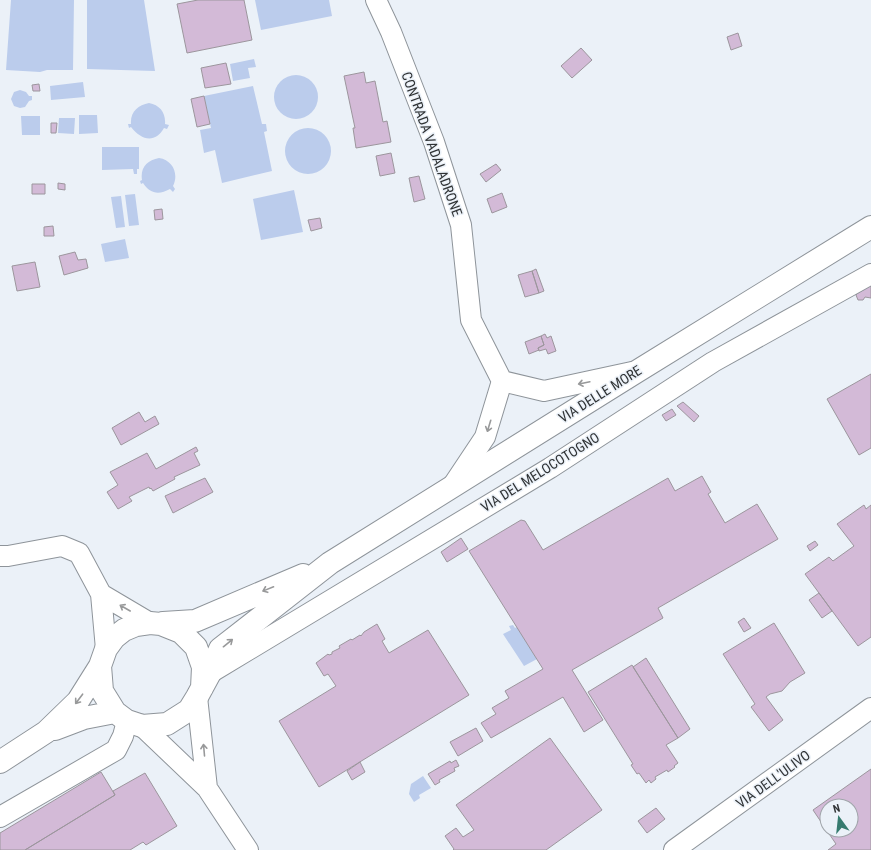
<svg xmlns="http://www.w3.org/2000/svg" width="871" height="850" font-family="'Roboto Condensed',sans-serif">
<rect width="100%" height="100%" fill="#ebf1f8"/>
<path fill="#bbccec" d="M11,0H74L73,70H47L40,72L6,70Z
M87,0H144L155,71L87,69Z
M255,0H329L332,16L261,30Z
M254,59L256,67L248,68L250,78L233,81L230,64Z
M274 97a22 22 0 1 1 44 0a22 22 0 1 1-44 0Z
M83,82L85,97L51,100L50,86Z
M253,86L262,124H266L267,131L264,132L272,171L222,183L215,150L204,153L200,130L211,128L204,96Z
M20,90L26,92L29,96H32V100L29,101L25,107L20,108L14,106L11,99L14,92Z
M149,103C160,105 166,113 165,124L169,125L167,129L164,128C155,144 141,140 131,127L129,128L128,124H131C130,112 138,105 149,103Z
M79,115H97L98,133L79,134Z
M21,116H40V135H22Z
M59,118H75L74,134L58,133Z
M285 151a23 23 0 1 1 46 0a23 23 0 1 1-46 0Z
M102,147H139V169H137V174H134L133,169L102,170Z
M159,158C173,160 179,174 173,186L175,189L173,192L170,189C159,195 150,194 143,183L141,184L140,181L142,180C140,168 147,160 159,158Z
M294,190L303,232L261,240L253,199Z
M135,194L139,225L129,226L125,195Z
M121,196L125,227L116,228L111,197Z
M125,239L129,258L105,262L101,244Z
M513,625L515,628L517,627L537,659L524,666L503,634L511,630L509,626Z
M423,776L431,788L419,795L420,798L414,802L409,794L411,784Z"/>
<path fill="#d3bad7" stroke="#9c969d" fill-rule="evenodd" d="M198,0H244L252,40L187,53L177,4Z
M738,33L742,46L731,50L727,37Z
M581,48L592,60L572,78L561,66Z
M226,63L231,84L205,88L201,68Z
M364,72L366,83L375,81L383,122L387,121L391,142L356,148L353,128H355L344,76Z
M39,84L40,91H33L32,85Z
M204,96L210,124L197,127L191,99Z
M51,123H57L56,133H51Z
M391,153L395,173L380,176L376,156Z
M496,164L501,170L486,182L480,174Z
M419,176L425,199L414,202L409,178Z
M58,183L65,184V190L58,189Z
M32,184H45V194H32Z
M502,193L507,207L492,213L487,199Z
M162,209L163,219L155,220L154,210Z
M320,218L322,228L311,231L308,220Z
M53,226L54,236H44V227Z
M75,252L78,260L86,259L88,268L64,275L59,256Z
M35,262L40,287L17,291L12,266Z
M536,269L544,291L539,293L532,271Z
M532,271L539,293L525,297L518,275Z
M871,285V298L865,297L863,300H858L856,295L858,293Z
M545,334L547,338L551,336L556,351L548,354L546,349L539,351L538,348L544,345L541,336Z
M541,336L544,345L538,348L539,350L529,354L525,342Z
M871,374V448L859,455L827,399Z
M683,402L699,416L694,422L677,406Z
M672,409L676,415L666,421L662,415Z
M139,412L145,422L155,416L159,424L121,445L112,428Z
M196,447L198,451L194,453L200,465L174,477L175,479L153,491L151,488L150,489L149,487L129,497L132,501L118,509L107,492L118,485L110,472L147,453L156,469Z
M702,476L711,492L708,494L725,523L757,504L778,539L658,608L663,618L572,670L603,720L584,732L563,697L491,738L481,723L496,714L492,708L509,698L505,691L543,669L469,551L521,520L525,521L543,550L668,478L675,491Z
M205,478L213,492L173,513L165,496Z
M864,505L866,509L871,505V637L858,646L805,574L829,557L833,561L854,546L837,524Z
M461,538L468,549L447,562L441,552Z
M815,541L818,545L810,551L807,546Z
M819,593L832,611L822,618L809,600Z
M744,618L751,628L744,632L738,622Z
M774,623L805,673L790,682L782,691L770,694L766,697L783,720L769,731L751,707L755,704L723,654Z
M377,624L385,639L382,641L389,653L428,630L469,695L319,787L279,721L336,686L328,674L324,676L316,663L328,654L329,655L332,654V652L340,648L339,646L351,639L352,640L360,635L361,636L364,632Z
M646,658L690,729L678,738L633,667Z
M632,665L678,738L666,745L678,763L674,766L675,767L668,772L667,770L655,777L656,779L651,783L649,780L646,783L639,773L637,774L631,765L633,764L588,692Z
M476,728L483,741L458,756L450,742Z
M550,738L602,810L546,850H453L454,849L445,836L456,828L463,837L474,830L456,805Z
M456,760L459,766L454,768L455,771L439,780L440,782L435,785L428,774L450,761L451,763Z
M360,762L365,772L352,780L347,771Z
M871,769V850H828L836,844L813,810ZM827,806H851V830H827Z
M101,772L115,795L25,850H0V833Z
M145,773L177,826L146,845L143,842L130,850H25L115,795L113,791Z
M656,808L665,819L647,833L638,821Z"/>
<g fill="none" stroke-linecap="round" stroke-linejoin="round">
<defs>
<path id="minor" d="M376,0L391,32L434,142L461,225L471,320L502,381
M453,485L485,437L502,381L544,391L632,372
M0,556H8L62,546L79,553L101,594L106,649
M101,594L150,623
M210,673L550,468L713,362L871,274
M197,697L207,788
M142,726L207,788L248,850
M0,817L116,750L123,736L127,721
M674,850L871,708"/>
<path id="secondary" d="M163,623L195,621L303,575
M202,688L203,667L196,647L181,632L161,624L150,623L136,625L124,630L114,638L106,649L100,666L102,691L115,712L127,721L142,726L167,724L189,710L197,697L210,673L220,649L330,563L636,372L871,227
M55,729L84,718L115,712
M0,762L46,732L78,701L100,666"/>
</defs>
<use href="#minor" stroke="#8e949a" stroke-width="22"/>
<use href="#secondary" stroke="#8e949a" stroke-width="24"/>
<use href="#minor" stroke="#fff" stroke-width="20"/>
<use href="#secondary" stroke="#fff" stroke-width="22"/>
</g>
<defs><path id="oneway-shaft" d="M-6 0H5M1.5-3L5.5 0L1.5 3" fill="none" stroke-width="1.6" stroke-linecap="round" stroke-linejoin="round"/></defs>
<g stroke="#98999a">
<use href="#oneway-shaft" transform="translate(584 383) rotate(168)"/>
<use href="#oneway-shaft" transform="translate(489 426) rotate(107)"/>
<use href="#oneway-shaft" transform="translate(268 589) rotate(158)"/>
<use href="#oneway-shaft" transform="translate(125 608) rotate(-150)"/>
<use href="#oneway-shaft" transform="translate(228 643) rotate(-39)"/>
<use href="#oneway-shaft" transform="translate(79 699) rotate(127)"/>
<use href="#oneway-shaft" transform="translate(204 750) rotate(-95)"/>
</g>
<g text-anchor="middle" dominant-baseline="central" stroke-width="3" stroke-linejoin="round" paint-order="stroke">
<g font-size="14" fill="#303335" stroke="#ebf1f8">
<text transform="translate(432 144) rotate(70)">CONTRADA VADALADRONE</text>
<text transform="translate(600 394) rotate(-32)">VIA DELLE MORE</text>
<text transform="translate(540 472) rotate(-32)">VIA DEL MELOCOTOGNO</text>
<text transform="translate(773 779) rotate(-36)">VIA DELL'ULIVO</text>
</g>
</g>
<g transform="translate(839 818) rotate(345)"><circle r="19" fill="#ebf1f8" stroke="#a0a5aa"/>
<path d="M0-3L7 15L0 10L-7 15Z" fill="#367b6f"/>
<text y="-6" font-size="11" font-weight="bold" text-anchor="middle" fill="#303335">N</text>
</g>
</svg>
